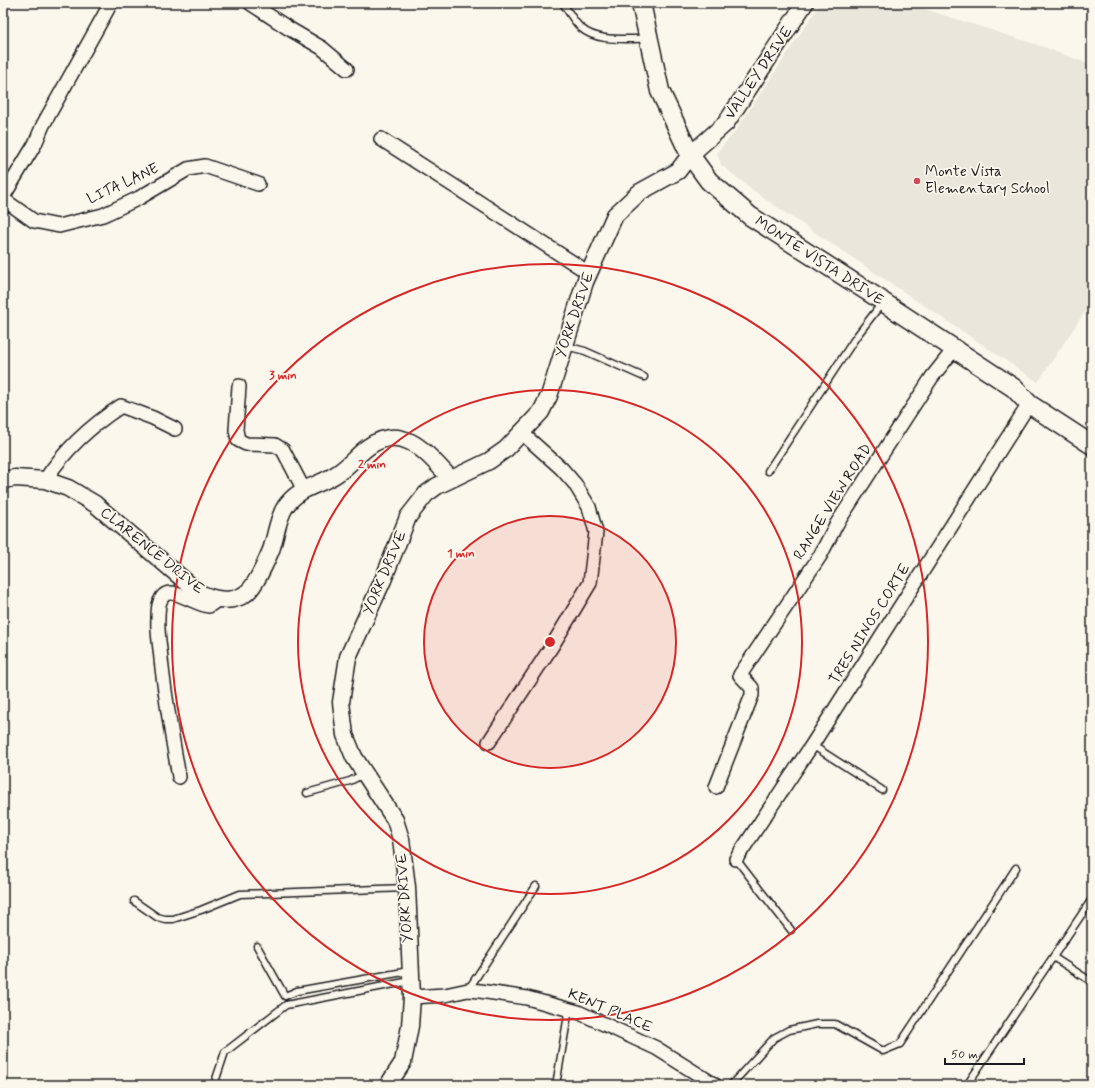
<svg xmlns="http://www.w3.org/2000/svg" width="1095" height="1088" font-family="Mynerve,sans-serif">
<rect width="100%" height="100%" fill="#fbf7ec"/>
<filter id="ink" filterUnits="userSpaceOnUse"><feTurbulence type="fractalNoise" baseFrequency=".025" numOctaves="2"/><feDisplacementMap in="SourceGraphic" scale="8" xChannelSelector="R" yChannelSelector="G"/><feConvolveMatrix kernelMatrix="1 2 1 2 8 2 1 2 1" color-interpolation-filters="sRGB"/></filter>
<g filter="url(#ink)">
<path fill="#eae6dc" d="M821,3H905L1041,46L1092,65V301L1038,382L762,197L721,165L717,152L734,133Z"/>
<g fill="none" stroke-linecap="round" stroke-linejoin="round">
<defs>
<path id="service" d="M563,3C568,11 574,22 581,28C598,43 627,38 648,39
M566,346L585,351L644,377
M768,471L856,337L882,303
M812,745L882,790
M307,793L350,781L364,774
M736,859L791,930
M134,901L157,917L165,919H173L201,910L240,894L406,888
M257,946L285,996L297,991L409,971
M1053,957L1092,982
M468,990L536,886
M214,1085L225,1052L286,1005L410,981
M556,1085L569,1009
M731,1085L774,1038L789,1030L817,1024H835L883,1051L900,1044L1016,868
M967,1085L1092,899"/>
<path id="minor" d="M250,3L288,28L322,48L347,69
M381,139L589,273
M3,197L35,144L43,125L111,3
M3,199L34,221L59,226L103,215L139,198L188,169L205,166L258,184
M239,386L236,430L238,440L246,444L275,445L283,450L304,490
M45,480C64,451 92,425 121,406L153,418L175,429
M489,742L552,646L590,583L596,532L589,507L575,484L562,469L522,433
M179,777C172,737 165,698 161,659C160,646 157,632 158,619C158,611 158,598 166,594C175,589 197,605 209,606L219,599
M716,787L752,695V688L740,675L820,556L836,525L932,377L955,348
M736,859L812,745L1029,404
M412,997L445,995L468,990L480,991L527,998L578,1012L656,1048L715,1085"/>
<path id="tertiary" d="M3,480L15,478L45,480L68,488L95,504L198,592C211,599 231,604 245,594C255,588 266,562 271,550C276,536 277,520 285,507C299,486 320,486 338,473C349,466 357,455 368,447C404,421 428,455 451,479
M388,1085L403,1062L410,1026L412,997L407,887L401,839L395,820L354,757L345,735L341,702L348,657L383,580L408,517L426,494L437,486L489,461L506,449L541,412L549,396L585,282L615,215L640,192L678,171L690,155L726,123L805,3"/>
<path id="secondary" d="M641,3L660,91L690,155L709,181L750,216L881,300
M883,302L1014,388L1029,404L1092,445"/>
</defs>
<use href="#service" stroke="#1c1c1c" stroke-width="9"/>
<use href="#minor" stroke="#1c1c1c" stroke-width="16"/>
<use href="#tertiary" stroke="#1c1c1c" stroke-width="19"/>
<use href="#secondary" stroke="#1c1c1c" stroke-width="21"/>
<use href="#service" stroke="#fbf7ec" stroke-width="6"/>
<use href="#minor" stroke="#fbf7ec" stroke-width="13"/>
<use href="#tertiary" stroke="#fbf7ec" stroke-width="16"/>
<use href="#secondary" stroke="#fbf7ec" stroke-width="18"/>
</g>
</g>
<circle cx="550" cy="642" r="126" fill="#d62828" fill-opacity=".12"/>
<g fill="none" stroke="#d62828" stroke-width="2">
<circle cx="550" cy="642" r="126"/>
<circle cx="550" cy="642" r="252"/>
<circle cx="550" cy="642" r="378"/>
</g>
<circle fill="#d1495b" stroke="#fbf7ec" stroke-width="1.5" cx="917" cy="181" r="4"/>
<g text-anchor="middle" dominant-baseline="central" stroke-width="3.5" stroke-linejoin="round" paint-order="stroke">
<g font-size="15" fill="#1c1c1c" stroke="#fbf7ec">
<text transform="translate(759 73) rotate(-56)">VALLEY DRIVE</text>
<text transform="translate(123 184) rotate(-25)">LITA LANE</text>
<text transform="translate(819 261) rotate(33)">MONTE VISTA DRIVE</text>
<text transform="translate(575 315) rotate(-71)">YORK DRIVE</text>
<text transform="translate(833 502) rotate(-58)">RANGE VIEW ROAD</text>
<text transform="translate(152 551) rotate(39)">CLARENCE DRIVE</text>
<text transform="translate(385 573) rotate(-67)">YORK DRIVE</text>
<text transform="translate(870 624) rotate(-58)">TRES NINOS CORTE</text>
<text transform="translate(405 898) rotate(-94)">YORK DRIVE</text>
<text transform="translate(610 1011) rotate(23)">KENT PLACE</text>
</g>
<g font-size="15" fill="#1c1c1c" stroke="#fbf7ec" text-anchor="start">
<text x="925" y="172">Monte Vista<tspan x="925" dy="17">Elementary School</tspan></text>
</g>
</g>
<circle cx="550" cy="642" r="6" fill="#d62828" stroke="#fbf7ec" stroke-width="2"/>
<g font-size="12" text-anchor="middle" font-weight="bold" fill="#d62828" stroke="#fbf7ec" stroke-width="3.5" stroke-linejoin="round" paint-order="stroke">
<text x="283" y="379">3 min</text>
<text x="372" y="468">2 min</text>
<text x="461" y="557">1 min</text>
</g>
<rect width="1095" height="1088" fill="none" stroke="#fbf7ec" stroke-width="16"/>
<rect x="8" y="8" width="1079" height="1072" fill="none" stroke="#1c1c1c" stroke-width="1.5" filter="url(#ink)"/>
<path d="M945 1058v6h79v-6" fill="none" stroke="#1c1c1c" stroke-width="2"/>
<text x="951" y="1058" font-size="12" fill="#1c1c1c" stroke="#fbf7ec" stroke-width="3" paint-order="stroke">50 m</text>
</svg>
